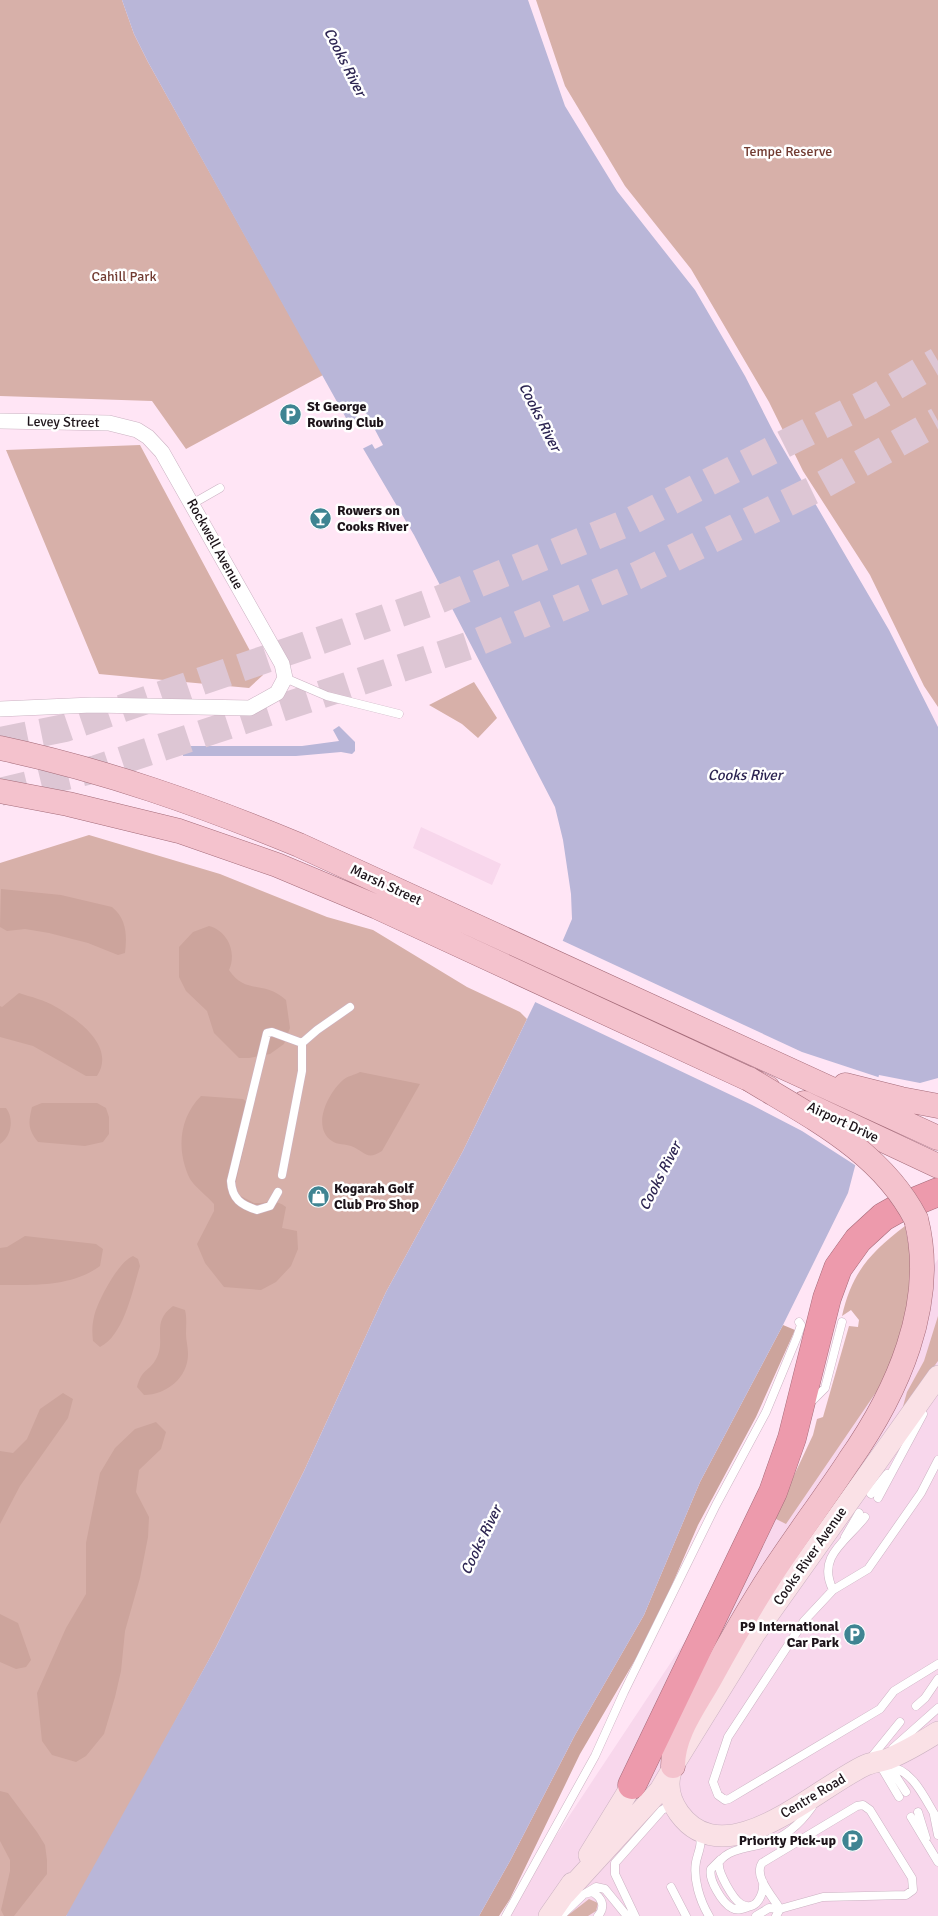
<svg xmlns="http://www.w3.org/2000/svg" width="938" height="1916" font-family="Signika,sans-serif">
<rect width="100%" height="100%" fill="#ffe5f5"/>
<path fill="#f8d7ec" d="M421,827L501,864L492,885L413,848Z
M938,1259V1916H503Z"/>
<path fill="#d7b0a9" d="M0,0H122L134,34L148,62L323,375L186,449L152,401L0,396Z
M536,0H938V707L924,686L870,575L803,471L769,402L691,269L625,186L565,86Z
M140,445L263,675L249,688L99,674L6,450Z
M474,682L497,718L478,738L462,724L429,705Z
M89,835L220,874L327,917L373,930L467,987L520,1012L527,1019L463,1151L386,1292L304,1471L216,1647L71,1911L66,1916H0V863Z
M905,1226L914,1275L896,1363L786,1524L774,1518L813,1435L817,1419L823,1417L849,1326L858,1327L859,1320L851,1310L842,1316C852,1272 870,1253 905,1226Z
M938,1316V1361L902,1410L907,1392L924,1361Z
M589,1899L598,1903L596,1911L588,1916H567Z"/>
<path fill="#cca49c" d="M1,889L61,895L112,907C127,919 127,936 125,953L118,955L88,943L49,933L25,929L7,931L0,927Z
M209,926C228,931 237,953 229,970C245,995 264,980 286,1000L290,1028L284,1044L270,1054L249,1058H239L214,1033L207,1011L186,991L179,977V947L193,932Z
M19,993C31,997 45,1000 56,1007C79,1020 116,1047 97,1076H86L33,1046L0,1037V1006L2,1007Z
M360,1072L420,1084L382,1151C366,1161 366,1152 351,1146C346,1144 337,1145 332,1141C311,1127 328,1093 343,1080C347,1076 355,1075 360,1072Z
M201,1096L243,1099L253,1107L235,1186L237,1194L254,1203C266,1204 275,1198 286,1207L282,1228L297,1231L298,1249L291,1266L276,1282L261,1290L224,1287L205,1263L197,1244L214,1211V1204C207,1196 195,1187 190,1179C176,1150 179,1118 201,1096Z
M42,1103H97L106,1108L109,1117V1134L103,1142L85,1146L38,1142C28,1130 28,1123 32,1107Z
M0,1108H6C14,1118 12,1136 0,1144Z
M25,1236L96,1244L103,1249L100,1266C71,1287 34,1285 0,1285V1248L7,1247Z
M133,1256L138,1259L140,1266C132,1292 124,1335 100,1347L93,1341C92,1333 92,1325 94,1317C97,1302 118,1262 133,1256Z
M173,1306L185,1310C187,1318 186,1326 186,1334C186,1340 188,1347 188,1354C188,1378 166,1395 144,1395L137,1387C142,1368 149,1372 156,1359C167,1339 150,1323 173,1306Z
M783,1325L795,1330L756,1417L698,1525L652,1631L580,1754L510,1899L499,1916H479L510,1861L575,1735L644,1615L700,1482Z
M63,1393L73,1399L68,1418L20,1486L0,1524V1451L13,1453L27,1439L40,1409Z
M156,1422L166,1432L161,1449L139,1470L136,1492L149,1517L148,1537L140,1578L125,1631L121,1671L115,1697L104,1734L86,1756L76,1762L52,1755L42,1741L37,1693L66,1628L86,1594V1543L100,1473L115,1448L135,1429Z
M0,1614L18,1623L31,1660L26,1667L16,1669L0,1662Z
M0,1791L8,1793L37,1832L45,1845L47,1860V1874L14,1916H4L1,1910L10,1871V1860L0,1841Z"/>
<path fill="#b9b6d8" d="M122,0H528L565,106L617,191L695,290L745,376L774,433L889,630L938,727V1078L920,1083L879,1075L848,1193L783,1325L700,1482L644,1615L575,1735L510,1861L479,1916H66L216,1647L304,1471L386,1292L463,1151L545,982L572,919L571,894L563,840L555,807L414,535L361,445L148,62L134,34Z
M339,726L355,742V751L352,754L341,752L296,756H183L182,746H302L339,741L333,730Z"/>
<path fill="#ffe5f5" d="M364,409L383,445L375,449L372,444L360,450L347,424L358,418L355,413Z
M561,940L802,1052L881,1078L858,1167L802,1131L752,1105L533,1001Z"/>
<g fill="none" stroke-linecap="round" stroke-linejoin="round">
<path stroke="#ddc6d4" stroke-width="28" stroke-dasharray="28 14" stroke-linecap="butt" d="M0,741L65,728L438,600L629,522L870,401L938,361
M0,792L96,769L468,646L636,576L815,489L938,421"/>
<defs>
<path id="lane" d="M192,504L220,488
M285,678L327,696L399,714
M282,1175L302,1071V1043L317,1030L350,1007
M278,1192L270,1206L257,1210C241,1205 232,1199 231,1181L267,1033L272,1032L302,1043
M811,1402L825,1388L842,1322
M938,1460L921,1493L868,1569L833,1590L804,1621L728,1737L713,1782L718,1795L725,1800L729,1799L880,1709L894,1691L938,1664
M871,1494L887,1474
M878,1498L923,1414
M845,1537L859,1513
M833,1590C816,1556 847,1541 865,1517
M916,1706L925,1698L938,1679
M893,1748L938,1708
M870,1759L900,1722
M876,1765L883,1770L899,1797
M887,1766C914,1769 925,1800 938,1820
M881,1768L895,1775L906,1792
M863,1805L870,1810L912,1878L913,1890L906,1895L823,1897L780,1909C773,1897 753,1876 762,1863L857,1806Z
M918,1812L926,1838
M934,1815L938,1835
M911,1817L938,1862
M699,1834C703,1844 698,1852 696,1862C693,1879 700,1901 709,1916
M720,1860L711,1869C708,1879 722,1903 732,1908C737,1911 742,1909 748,1907
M763,1882C764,1894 756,1913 741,1904C733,1899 717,1872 719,1862C729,1848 750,1848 766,1843C786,1837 800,1824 812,1807
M671,1887L686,1916
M586,1893L596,1887L605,1889L627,1916
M506,1916L595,1756L624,1692L716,1505L766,1412L797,1337L801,1325L799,1322
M561,1916L584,1894L592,1892C602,1897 606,1907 598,1916
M635,1916L615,1874V1863L662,1810L671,1805
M756,1916L769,1908L780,1909L776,1916"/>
<path id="street" d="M0,421L109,423L137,430L148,437L162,452L282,664L285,678L277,693L250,708L92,705L0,709"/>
<path id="secondary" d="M938,1376L754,1635L673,1766C666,1782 669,1799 679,1813C726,1878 818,1786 866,1765C873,1762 881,1761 888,1759C906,1752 922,1742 938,1732
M589,1855L632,1785
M565,1894L660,1790L670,1773
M549,1916L572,1883"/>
<path id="primary" d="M0,748C104,770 202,805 299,845L938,1138
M0,791L68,804L179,831L277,865L377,907L768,1088
M845,1085L901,1099L938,1106
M804,1103L938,1166
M673,1766C673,1733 695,1706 711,1677C730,1642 750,1607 772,1573C797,1535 824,1499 849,1461C896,1394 938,1304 916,1219"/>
<path id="highway" d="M632,1785L773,1492L792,1438L827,1298L838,1268L858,1240L883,1217L899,1208L938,1192"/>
</defs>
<use href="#lane" stroke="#cbb2c2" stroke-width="9"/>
<use href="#street" stroke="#cbb2c2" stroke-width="16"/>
<use href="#secondary" stroke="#cbb2c2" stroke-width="22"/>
<use href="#primary" stroke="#a46b79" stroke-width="25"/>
<use href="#highway" stroke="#a46b79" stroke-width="29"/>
<use href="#lane" stroke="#fff" stroke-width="8"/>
<use href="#street" stroke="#fff" stroke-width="15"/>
<use href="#secondary" stroke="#fae1e6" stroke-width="21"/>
<use href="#primary" stroke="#f4c2cd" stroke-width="24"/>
<use href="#highway" stroke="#ed9aac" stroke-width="28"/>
<defs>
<path id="primary-bridge" d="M749,1079C811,1117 881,1151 916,1219"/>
</defs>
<use href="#primary-bridge" stroke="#a46b79" stroke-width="25" stroke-linecap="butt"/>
<use href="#primary-bridge" stroke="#f4c2cd" stroke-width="24"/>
</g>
<defs>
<symbol id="parking-disc" viewBox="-11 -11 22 22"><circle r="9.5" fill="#3f8492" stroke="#fff"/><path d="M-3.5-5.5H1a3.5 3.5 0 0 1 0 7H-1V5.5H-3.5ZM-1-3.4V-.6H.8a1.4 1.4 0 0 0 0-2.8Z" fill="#fff"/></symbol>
<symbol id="bar-disc" viewBox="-11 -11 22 22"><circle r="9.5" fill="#3f8492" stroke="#fff"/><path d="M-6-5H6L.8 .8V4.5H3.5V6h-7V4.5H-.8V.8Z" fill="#fff"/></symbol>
<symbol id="shop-disc" viewBox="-11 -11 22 22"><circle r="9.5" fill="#3f8492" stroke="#fff"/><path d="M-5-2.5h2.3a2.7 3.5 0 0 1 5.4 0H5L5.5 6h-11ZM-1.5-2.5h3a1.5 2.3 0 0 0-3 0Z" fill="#fff"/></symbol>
</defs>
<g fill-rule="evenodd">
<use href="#parking-disc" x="278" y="402" width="25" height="25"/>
<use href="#bar-disc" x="308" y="506" width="25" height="25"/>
<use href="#shop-disc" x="306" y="1184" width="25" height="25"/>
<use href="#parking-disc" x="842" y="1622" width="25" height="25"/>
<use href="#parking-disc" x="840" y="1828" width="25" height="25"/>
</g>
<g text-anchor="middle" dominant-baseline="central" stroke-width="5" stroke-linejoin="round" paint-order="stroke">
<g font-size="14" fill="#723c32" stroke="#fff">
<text x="788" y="151">Tempe Reserve</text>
<text x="124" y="276">Cahill Park</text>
</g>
<g font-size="14" font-weight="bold" fill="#1c1319" stroke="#fff" text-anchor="start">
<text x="307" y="406">St George<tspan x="307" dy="16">Rowing Club</tspan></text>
<text x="337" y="510">Rowers on<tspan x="337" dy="16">Cooks River</tspan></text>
<text x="334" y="1188">Kogarah Golf<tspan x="334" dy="16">Club Pro Shop</tspan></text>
<text x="839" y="1626" text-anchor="end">P9 International<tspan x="839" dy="16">Car Park</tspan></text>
<text x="836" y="1840" text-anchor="end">Priority Pick-up</text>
</g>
<g font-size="14" fill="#1c1319" stroke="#fff">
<text transform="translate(63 422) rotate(1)">Levey Street</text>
<text transform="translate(215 544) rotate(61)">Rockwell Avenue</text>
<text transform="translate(386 885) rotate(25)">Marsh Street</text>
<text transform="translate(843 1122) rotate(25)">Airport Drive</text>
<text transform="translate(810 1556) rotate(-55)">Cooks River Avenue</text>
<text transform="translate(813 1796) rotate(-31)">Centre Road</text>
</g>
<g font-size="15" font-style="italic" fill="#2d2552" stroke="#fff">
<text transform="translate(345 62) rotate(63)">Cooks River</text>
<text transform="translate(540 417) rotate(63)">Cooks River</text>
<text x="745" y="775">Cooks River</text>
<text transform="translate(660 1176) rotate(-63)">Cooks River</text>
<text transform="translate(481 1540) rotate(-64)">Cooks River</text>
</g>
</g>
</svg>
